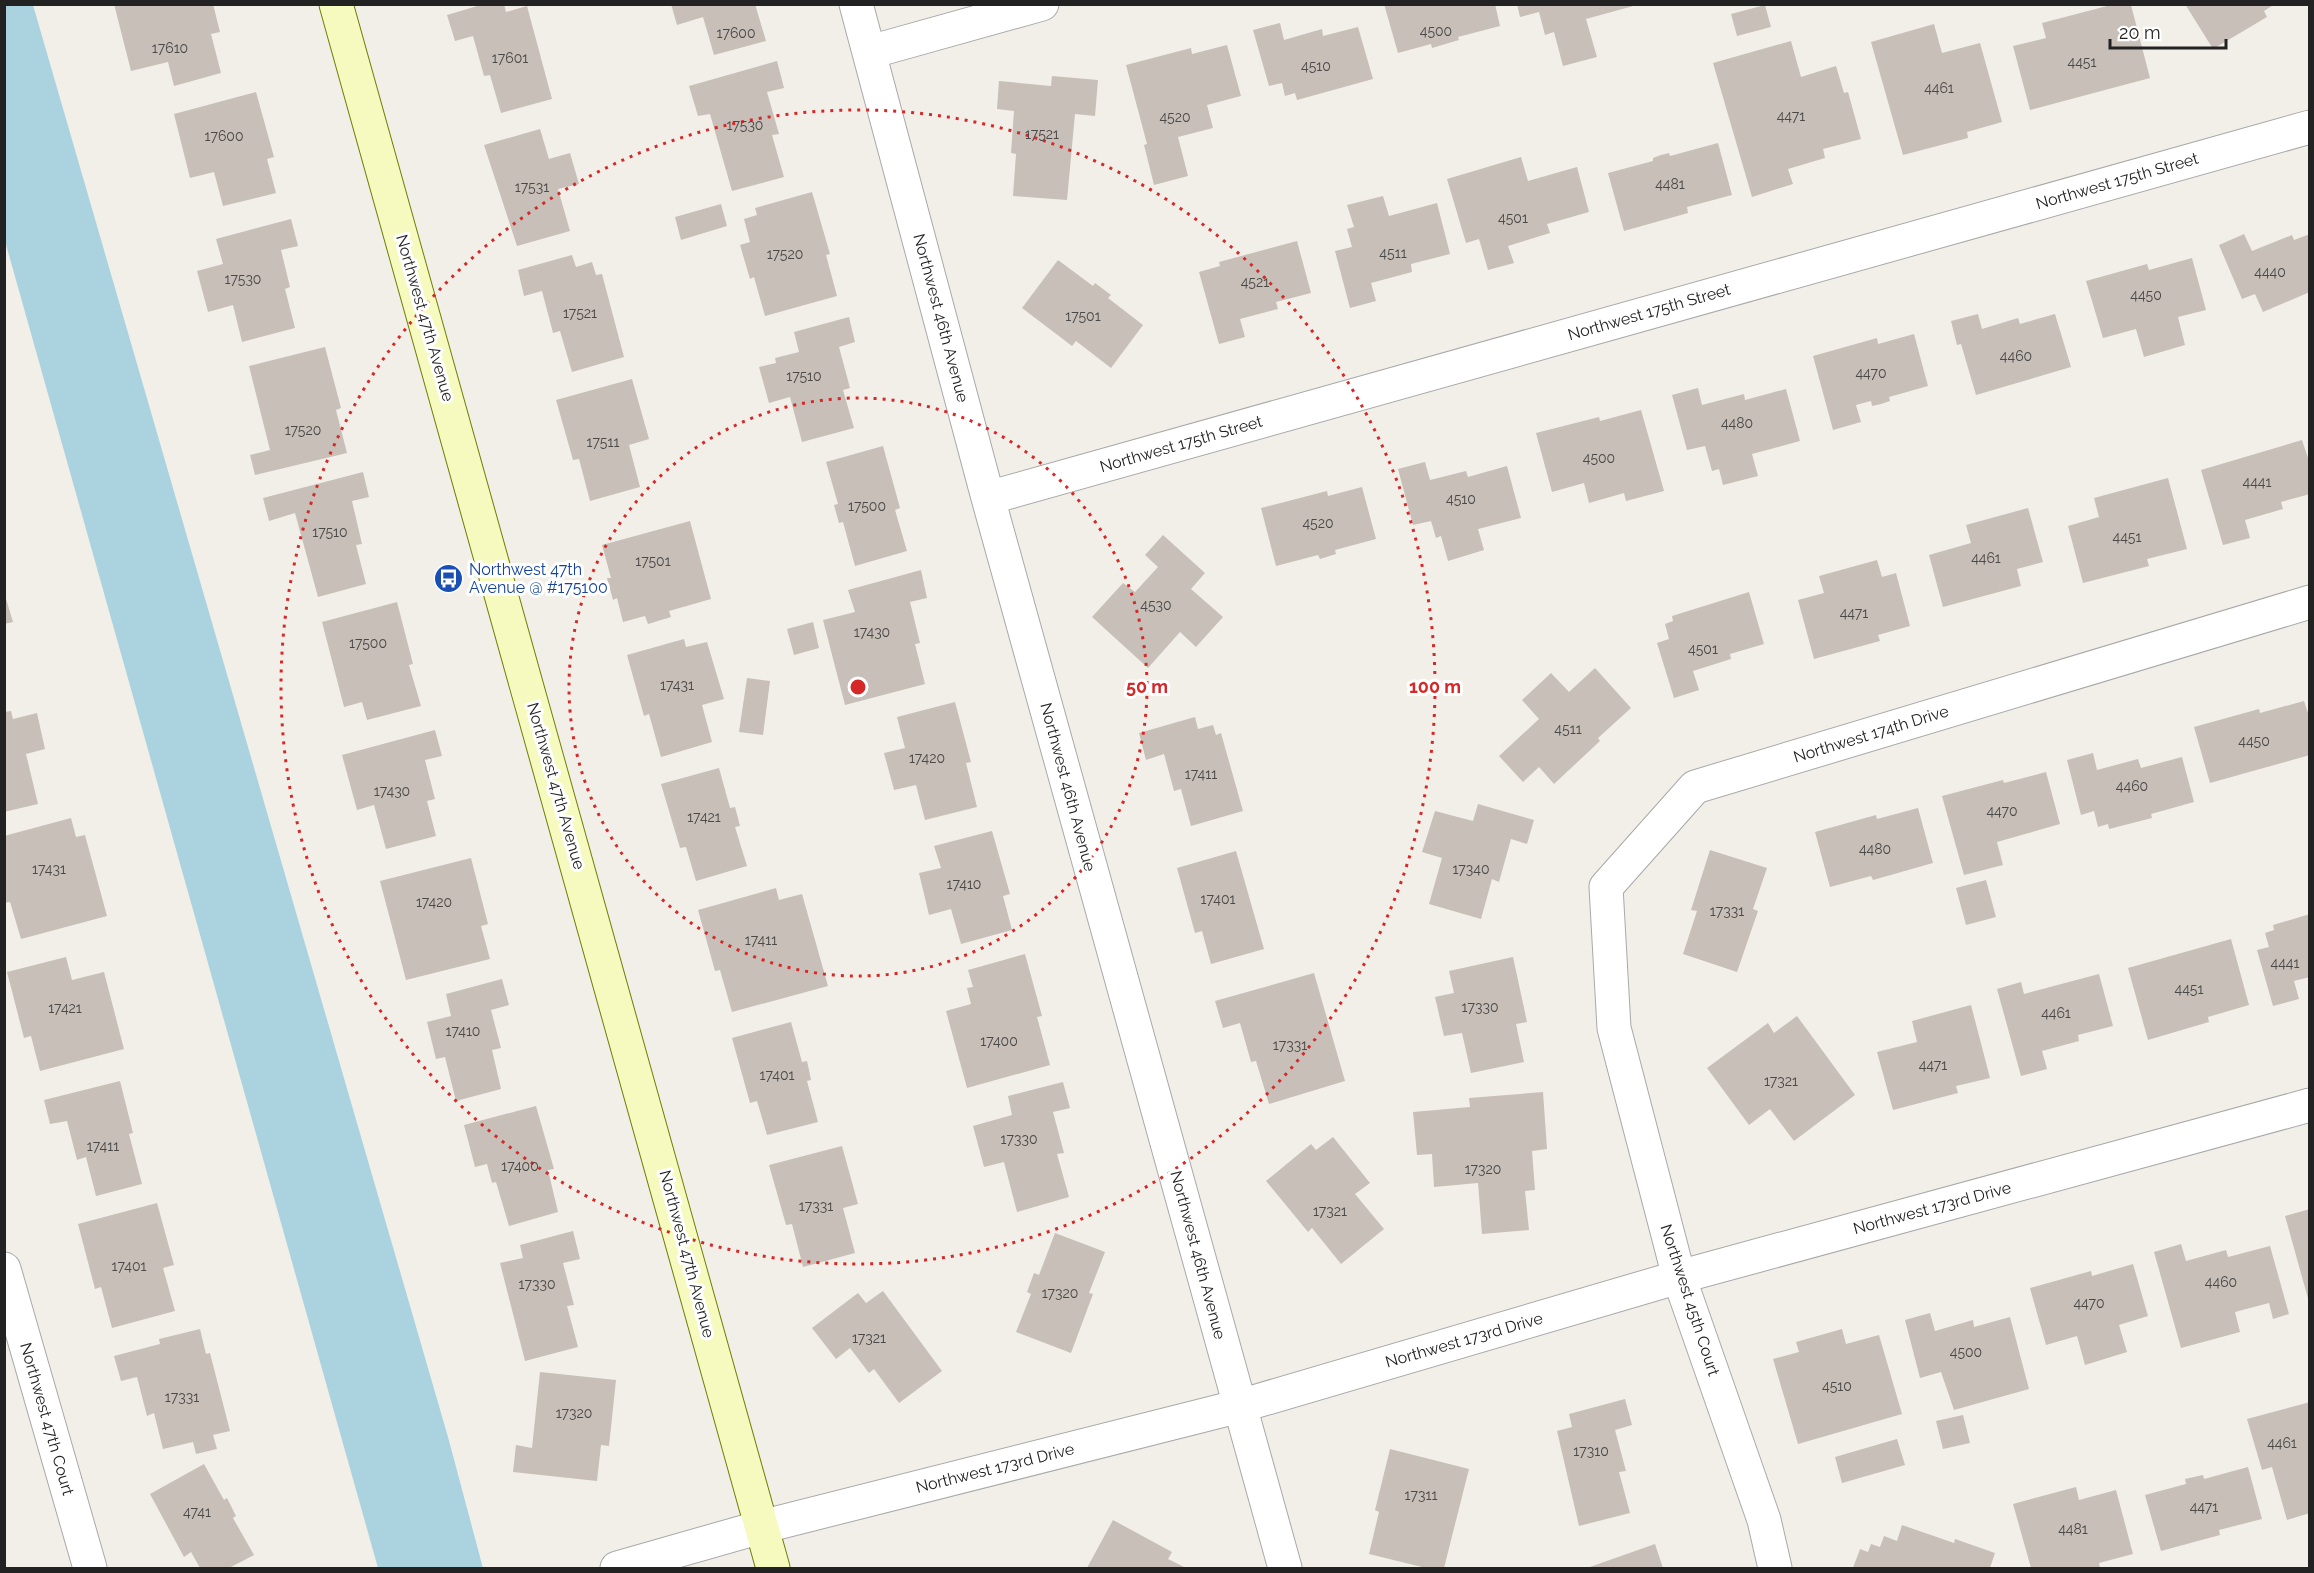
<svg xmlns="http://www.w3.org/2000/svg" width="2314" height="1573" font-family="Raleway,sans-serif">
<rect width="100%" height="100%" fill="#f2efe9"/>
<path fill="#aad3df" d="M4,5H33L448,1437L483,1568H378L5,241Z"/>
<path fill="#c7bfb8" d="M114,4H213L220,32L211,34L221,73L174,86L168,62L131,71Z
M484,4H504L506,12L527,6L552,99L501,113L490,75L484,76L473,36L455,41L447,15Z
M671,4H755L766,41L714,55L703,17L677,25Z
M1384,4H1495L1500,26L1458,37L1459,40L1432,48L1431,44L1398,53Z
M1517,4H1636L1637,5L1586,19L1597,57L1563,66L1554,32L1545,35L1539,12L1520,17Z
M2185,4H2275L2264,11L2267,17L2213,49Z
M1765,5L1771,27L1737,36L1731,14Z
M2111,5H2131L2150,78L2030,110L2013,46L2046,38L2042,23Z
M1280,23L1284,40L1322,29L1323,36L1358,27L1373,79L1297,100L1295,93L1285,96L1282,83L1269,86L1253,30Z
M1934,24L1942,53L1980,43L2002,122L1967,132L1968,138L1903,155L1871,42Z
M1791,41L1801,77L1836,66L1844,93L1848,92L1861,139L1823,149L1825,158L1788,169L1793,184L1752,197L1713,63Z
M1227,45L1241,96L1207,105L1213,128L1178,137L1188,176L1154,185L1144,145L1147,144L1126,65L1191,48L1192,54Z
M777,61L784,88L767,92L779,134L772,135L784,177L732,191L710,114L698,116L689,86Z
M1052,76L1098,80L1095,116L1075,114L1067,200L1013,196L1016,154L1011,153L1014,111L997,109L999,81L1051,86Z
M256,92L274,157L267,159L276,193L223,206L214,172L190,178L174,114Z
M540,129L549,159L570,153L579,184L558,189L570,231L517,246L484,145Z
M1718,143L1732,195L1687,207L1688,213L1624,231L1608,173L1653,161V158L1661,155L1669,153L1670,156Z
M1521,157L1528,181L1577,167L1589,212L1547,224L1550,233L1508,246L1514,263L1488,270L1479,239L1466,243L1447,179Z
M812,192L830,254L826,255L837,296L765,316L754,277L750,279L740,245L750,242L744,219L757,215L755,208Z
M1383,196L1389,216L1437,203L1450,254L1411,264L1412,272L1371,283L1376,301L1350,308L1335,251L1352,247L1347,229L1354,227L1347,205Z
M721,204L727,226L681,240L675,217Z
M291,219L298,246L281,250L290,287L285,289L295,328L242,342L233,305L208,312L197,271L223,264L216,239Z
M2244,234L2252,251L2292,235L2294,240L2310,234V292L2263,312L2255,294L2242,299L2219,245Z
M1297,241L1311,293L1276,302L1278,309L1240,319L1245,337L1219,344L1199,272L1220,266L1219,262Z
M572,255L576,267L592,262L596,275L602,274L624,357L572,372L560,331L553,333L542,291L524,296L518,270Z
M2192,258L2206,310L2178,317L2185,345L2144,357L2136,329L2103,338L2086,281L2147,264L2149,270Z
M1058,260L1093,286L1095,283L1111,295L1108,298L1143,325L1111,368L1076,341L1072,346L1022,308Z
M1978,314L1982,329L2018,318L2020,324L2055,314L2071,367L1976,395L1961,344L1957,345L1951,321Z
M849,317L855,342L839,347L850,388L843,390L854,428L802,442L790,397L769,403L759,367L776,363L775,358L799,352L794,332Z
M1914,334L1928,386L1889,397L1890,401L1881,404L1872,406L1871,401L1856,405L1861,422L1833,430L1813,356L1877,338L1878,344Z
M325,347L341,408L336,410L347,453L255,475L250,455L270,450L249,366Z
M632,379L649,439L629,445L640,487L590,501L579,459L573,460L556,400Z
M1698,388L1702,405L1744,394L1745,400L1786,389L1800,441L1752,454L1758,476L1723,485L1719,469L1712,471L1705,446L1687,450L1672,395Z
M1641,410L1664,491L1626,501L1624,493L1589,503L1584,483L1552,492L1536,433L1599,417L1600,421Z
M2302,440L2310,464V494L2281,502L2283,509L2245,520L2250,538L2223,545L2201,470Z
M883,446L900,508L895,510L907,551L855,566L843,522L839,523L834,505L838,504L826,462Z
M1425,462L1430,480L1466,471L1468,477L1507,466L1521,518L1478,529L1484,550L1448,561L1441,536L1436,538L1431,521L1413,525L1398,469Z
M363,472L369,497L352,501L362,544L356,545L366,584L318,597L295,513L269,521L263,498Z
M2168,478L2187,549L2147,559L2149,566L2083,583L2068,526L2099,517L2094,498Z
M1362,487L1376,539L1335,550L1336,554L1320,559L1318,555L1276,566L1261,508L1327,491L1328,496Z
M2028,508L2043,562L2017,569L2021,586L1943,607L1929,555L1971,543L1966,525Z
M690,521L711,599L669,611L671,617L648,624L645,616L623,622L617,598L613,600L607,578H611L602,545Z
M1163,535L1205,573L1191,589L1223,617L1196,647L1180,632L1148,668L1092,617L1123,583L1135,592L1158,567L1145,555Z
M1877,560L1882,577L1896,573L1910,626L1878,635L1880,641L1814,659L1798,600L1824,593L1819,576Z
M921,570L927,598L910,602L920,643L915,644L925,684L845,705L823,620L855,612L848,590Z
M4,592L13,622L4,624Z
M1749,592L1764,644L1730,654L1731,659L1693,671L1699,690L1674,698L1657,643L1669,639L1665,624L1673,621L1672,616Z
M397,602L413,664L409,665L421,706L367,720L362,702L344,707L322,622Z
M813,622L819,648L794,655L787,629Z
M684,639L686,647L707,642L724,699L702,705L712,742L661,757L649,714L644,716L627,655Z
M1595,668L1631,708L1598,738L1600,741L1554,784L1539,767L1523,782L1499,756L1539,719L1522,700L1551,673L1569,692Z
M747,678L770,681L763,735L739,732Z
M2304,701L2310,719V755L2210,783L2194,727L2259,709L2260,713Z
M955,702L971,762L966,763L977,807L925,820L916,785L894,790L884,753L905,748L897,717Z
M11,711L13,719L37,713L45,749L26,754L38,804L4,812V712Z
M1195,717L1198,729L1213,725L1216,735L1221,733L1243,811L1191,826L1181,789L1174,791L1164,754L1146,760L1139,733Z
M435,730L442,756L425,760L435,799L427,801L436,836L386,849L374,805L357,810L342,755Z
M2093,753L2097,770L2138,759L2141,768L2182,757L2194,802L2151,814L2152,818L2109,829L2108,824L2098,827L2094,811L2081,815L2067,760Z
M719,768L730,808L735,807L740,826L735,827L747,866L696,881L686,847L680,848L661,784Z
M2046,772L2060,824L1997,842L2003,865L1964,875L1942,796L2003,780L2004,783Z
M1478,804L1534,820L1527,844L1511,839L1499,882L1492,879L1481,919L1429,904L1442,858L1422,852L1435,811L1473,821Z
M1918,808L1933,863L1873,880L1871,876L1830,887L1815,832L1876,815L1877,819Z
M71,818L76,837L85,835L107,916L21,939L10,902L4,903V836Z
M992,831L1010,894L1003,896L1012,930L961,944L951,909L929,915L919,873L941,868L934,846Z
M1710,850L1767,868L1753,909L1758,911L1737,972L1683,954L1697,911L1691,910Z
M1236,851L1264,949L1211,964L1202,931L1195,933L1177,868Z
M471,858L488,924L481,926L490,959L406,980L380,881Z
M1986,880L1996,917L1966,925L1956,888Z
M776,888L779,900L802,894L828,986L732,1012L720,970L715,971L698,910Z
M2310,914V977L2294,981L2299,999L2273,1006L2257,950L2269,947L2265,933L2274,930L2273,925Z
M2231,939L2249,1005L2208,1017L2209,1022L2148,1040L2128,968Z
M1025,954L1042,1016L1037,1017L1050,1065L967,1088L946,1011L971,1004L967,988L973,987L968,970Z
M66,957L72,980L104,972L124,1049L40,1071L31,1036L24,1038L7,972Z
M1513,957L1527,1022L1516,1024L1524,1062L1471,1073L1462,1033L1444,1036L1435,997L1454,993L1449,971Z
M1314,973L1345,1081L1269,1104L1256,1061L1251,1062L1240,1023L1223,1028L1215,1001Z
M2099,974L2113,1026L2078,1035L2079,1041L2042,1051L2047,1069L2021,1076L1997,989L2021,982L2024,994Z
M502,979L509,1005L491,1010L501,1048L492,1050L501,1089L456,1101L445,1057L436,1059L427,1022L451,1016L446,994Z
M1971,1005L1990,1078L1956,1086L1958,1093L1893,1110L1877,1052L1917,1042L1912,1021Z
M1797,1016L1855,1095L1794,1141L1770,1109L1749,1125L1707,1068L1768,1023L1774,1033Z
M791,1022L802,1062L807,1061L809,1070L811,1080L807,1081L818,1122L767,1135L757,1101L750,1103L732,1038Z
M120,1081L133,1133L129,1134L142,1184L96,1196L86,1157L77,1160L67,1121L50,1124L44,1100Z
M1063,1082L1070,1108L1053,1112L1064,1153L1057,1154L1069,1197L1017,1212L1004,1162L984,1167L973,1126L1012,1115L1008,1096Z
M1543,1092L1547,1149L1532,1151L1535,1190L1525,1191L1529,1230L1482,1234L1478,1183L1434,1187L1432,1154L1417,1155L1413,1112L1470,1107L1469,1098Z
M536,1106L554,1169L548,1170L558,1212L509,1226L496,1182L492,1183L487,1164L475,1167L464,1125Z
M1333,1137L1370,1183L1355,1194L1384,1229L1341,1264L1312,1228L1308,1232L1266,1181L1311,1144L1316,1150Z
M842,1146L858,1204L843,1208L855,1253L803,1267L792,1224L786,1225L769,1165Z
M157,1203L174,1265L163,1268L175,1311L112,1328L101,1287L95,1289L78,1224Z
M2310,1209V1302H2309L2285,1216Z
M573,1231L580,1259L563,1263L574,1305L567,1306L578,1347L525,1361L500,1263L523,1258L520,1245Z
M1055,1233L1105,1252L1089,1293L1093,1294L1071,1353L1016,1332L1031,1294L1027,1292L1034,1273L1039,1275Z
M2181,1244L2186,1261L2226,1250L2228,1257L2270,1246L2289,1314L2273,1319L2269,1303L2235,1312L2240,1332L2181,1348L2154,1252Z
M2133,1264L2148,1316L2119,1325L2127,1352L2085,1365L2077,1336L2046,1345L2030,1288L2091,1271L2092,1276Z
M883,1291L942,1371L899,1403L874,1369L869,1373L850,1348L836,1359L812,1328L858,1293L866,1303Z
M1930,1313L1935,1331L1973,1320L1974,1327L2010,1317L2029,1389L1954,1410L1941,1372L1920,1378L1905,1320Z
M200,1329L206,1354L210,1353L230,1431L213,1435L217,1449L196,1454L193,1442L163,1449L154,1413L147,1416L137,1377L121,1381L114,1356L160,1344L159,1339Z
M1842,1329L1846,1344L1879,1335L1902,1414L1798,1444L1773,1359L1799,1352L1796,1342Z
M540,1372L616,1380L609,1446L601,1445L597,1481L513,1472L516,1445L532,1448Z
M1625,1399L1632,1425L1615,1430L1626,1471L1619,1472L1630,1513L1579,1526L1557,1431L1572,1427L1569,1414Z
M2310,1402V1513L2287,1520L2272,1467L2262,1470L2247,1419Z
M1963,1415L1970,1443L1943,1449L1936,1421Z
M1897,1439L1905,1465L1842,1483L1835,1457Z
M1390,1449L1469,1469L1444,1568H1426L1369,1554L1379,1512L1375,1510Z
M204,1464L224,1500L227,1498L236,1516L233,1518L254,1555L229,1568H200L191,1552L184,1557L150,1494Z
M2248,1467L2262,1519L2219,1530L2220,1535L2161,1551L2145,1495L2186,1484L2185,1479L2203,1475L2204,1479Z
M2076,1487L2079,1500L2116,1490L2133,1554L2099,1563L2100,1568H2031L2013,1504Z
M1113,1520L1172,1552L1168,1559L1186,1568H1087Z
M1902,1525L1954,1543L1955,1539L1995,1553L1990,1568H1853L1860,1549L1868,1552L1871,1544L1880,1547L1884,1536L1897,1541Z
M1655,1544L1663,1568H1587Z"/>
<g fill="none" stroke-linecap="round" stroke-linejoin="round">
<defs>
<path id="minor" d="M856,4L988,498L1285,1568
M870,52L1042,4
M988,498L2310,127
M4,1269L90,1568
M1775,1568L1764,1520L1679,1277L1614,1028L1606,887L1695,787L2310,602"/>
<path id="tertiary" d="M617,1568L761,1527L1240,1406L1679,1277L2310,1105"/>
<path id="secondary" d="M336,4L773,1568"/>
</defs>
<use href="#minor" stroke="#a9a9a9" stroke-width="35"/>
<use href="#tertiary" stroke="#a9a9a9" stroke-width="35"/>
<use href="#secondary" stroke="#707d05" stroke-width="35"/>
<use href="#minor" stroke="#fff" stroke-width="33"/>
<use href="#tertiary" stroke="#fff" stroke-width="33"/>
<use href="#secondary" stroke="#f7fabf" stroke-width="33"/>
</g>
<g fill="none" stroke="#d62828" stroke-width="3" stroke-dasharray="3 6">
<circle cx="858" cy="687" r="289"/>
<circle cx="858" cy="687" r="577"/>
</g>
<defs>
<symbol id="bus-disc" viewBox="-11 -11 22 22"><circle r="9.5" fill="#1a4fb4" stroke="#fff"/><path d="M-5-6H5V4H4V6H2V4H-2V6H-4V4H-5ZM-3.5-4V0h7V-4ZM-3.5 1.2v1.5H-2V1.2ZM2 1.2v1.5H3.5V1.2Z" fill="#fff"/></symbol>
</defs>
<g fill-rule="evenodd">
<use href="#bus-disc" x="432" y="562" width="33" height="33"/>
</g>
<g text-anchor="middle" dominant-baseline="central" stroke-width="6" stroke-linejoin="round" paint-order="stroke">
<g font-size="14" fill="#4b4948">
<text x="1436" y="31">4500</text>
<text x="736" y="33">17600</text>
<text x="170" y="48">17610</text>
<text x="510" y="58">17601</text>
<text x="2082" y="62">4451</text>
<text x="1316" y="66">4510</text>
<text x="1939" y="88">4461</text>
<text x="1791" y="116">4471</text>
<text x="1175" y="117">4520</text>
<text x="745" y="125">17530</text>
<text x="1042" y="134">17521</text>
<text x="224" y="136">17600</text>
<text x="1670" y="184">4481</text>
<text x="532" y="187">17531</text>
<text x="1513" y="218">4501</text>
<text x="1393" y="253">4511</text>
<text x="785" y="254">17520</text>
<text x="2270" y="272">4440</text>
<text x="243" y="279">17530</text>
<text x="1255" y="282">4521</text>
<text x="2146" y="295">4450</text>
<text x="580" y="313">17521</text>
<text x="1083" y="316">17501</text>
<text x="2016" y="356">4460</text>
<text x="1871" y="373">4470</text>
<text x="804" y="376">17510</text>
<text x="1737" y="423">4480</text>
<text x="303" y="430">17520</text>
<text x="603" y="442">17511</text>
<text x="1599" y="458">4500</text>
<text x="2257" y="482">4441</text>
<text x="1461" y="499">4510</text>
<text x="867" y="506">17500</text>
<text x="1318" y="523">4520</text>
<text x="330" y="532">17510</text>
<text x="2127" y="537">4451</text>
<text x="1986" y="558">4461</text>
<text x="653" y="561">17501</text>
<text x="1156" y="605">4530</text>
<text x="1854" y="613">4471</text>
<text x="872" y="632">17430</text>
<text x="368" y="643">17500</text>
<text x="1703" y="649">4501</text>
<text x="677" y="685">17431</text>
<text x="1568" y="729">4511</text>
<text x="2254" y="741">4450</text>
<text x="927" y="758">17420</text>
<text x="1201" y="774">17411</text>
<text x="2132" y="786">4460</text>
<text x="392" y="791">17430</text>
<text x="2002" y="811">4470</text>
<text x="704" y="817">17421</text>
<text x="1875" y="849">4480</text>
<text x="49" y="869">17431</text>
<text x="1471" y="869">17340</text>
<text x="964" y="884">17410</text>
<text x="1218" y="899">17401</text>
<text x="434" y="902">17420</text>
<text x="1727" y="911">17331</text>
<text x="761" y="940">17411</text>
<text x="2285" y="963">4441</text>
<text x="2189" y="989">4451</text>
<text x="1480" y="1007">17330</text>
<text x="65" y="1008">17421</text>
<text x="2056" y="1013">4461</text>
<text x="463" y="1031">17410</text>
<text x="999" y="1041">17400</text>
<text x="1290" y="1045">17331</text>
<text x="1933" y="1065">4471</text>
<text x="777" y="1075">17401</text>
<text x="1781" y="1081">17321</text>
<text x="1019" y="1139">17330</text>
<text x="103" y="1146">17411</text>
<text x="520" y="1166">17400</text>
<text x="1483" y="1169">17320</text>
<text x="816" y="1206">17331</text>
<text x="1330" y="1211">17321</text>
<text x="129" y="1266">17401</text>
<text x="2221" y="1282">4460</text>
<text x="537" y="1284">17330</text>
<text x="1060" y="1293">17320</text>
<text x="2089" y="1303">4470</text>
<text x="869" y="1338">17321</text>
<text x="1966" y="1352">4500</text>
<text x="1837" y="1386">4510</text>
<text x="182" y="1397">17331</text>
<text x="574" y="1413">17320</text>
<text x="2282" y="1443">4461</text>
<text x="1591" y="1451">17310</text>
<text x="1421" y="1495">17311</text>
<text x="2204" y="1507">4471</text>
<text x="197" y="1512">4741</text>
<text x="2073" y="1529">4481</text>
</g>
<g font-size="16" fill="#222" stroke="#fff">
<text transform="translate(2117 181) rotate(-16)">Northwest 175th Street</text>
<text transform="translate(1649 312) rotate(-16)">Northwest 175th Street</text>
<text transform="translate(425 318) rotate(74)">Northwest 47th Avenue</text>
<text transform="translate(941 318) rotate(75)">Northwest 46th Avenue</text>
<text transform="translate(1181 444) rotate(-16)">Northwest 175th Street</text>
<text transform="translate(1871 734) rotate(-17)">Northwest 174th Drive</text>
<text transform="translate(556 786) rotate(74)">Northwest 47th Avenue</text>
<text transform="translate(1068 787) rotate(75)">Northwest 46th Avenue</text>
<text transform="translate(1932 1208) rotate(-15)">Northwest 173rd Drive</text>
<text transform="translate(687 1254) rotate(75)">Northwest 47th Avenue</text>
<text transform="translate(1198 1255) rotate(75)">Northwest 46th Avenue</text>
<text transform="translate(1690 1300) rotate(72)">Northwest 45th Court</text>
<text transform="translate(1464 1340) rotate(-16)">Northwest 173rd Drive</text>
<text transform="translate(47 1419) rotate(74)">Northwest 47th Court</text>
<text transform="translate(995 1468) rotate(-14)">Northwest 173rd Drive</text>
</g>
<g font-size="16" fill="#164399" stroke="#fff" text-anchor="start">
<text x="469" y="569">Northwest 47th<tspan x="469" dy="18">Avenue @ #175100</tspan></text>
</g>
</g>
<circle cx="858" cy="687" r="9" fill="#d62828" stroke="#fff" stroke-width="3"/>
<g font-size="18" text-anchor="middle" font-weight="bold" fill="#d62828" stroke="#fff" stroke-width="6" stroke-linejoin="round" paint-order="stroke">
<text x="1147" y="693">50 m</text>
<text x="1435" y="693">100 m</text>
</g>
<rect width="2314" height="1573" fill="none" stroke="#222222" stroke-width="12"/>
<path d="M2110 39v9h116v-9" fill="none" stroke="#222222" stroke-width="3"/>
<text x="2119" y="39" font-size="18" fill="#222222" stroke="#ffffff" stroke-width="4.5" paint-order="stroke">20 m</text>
</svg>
